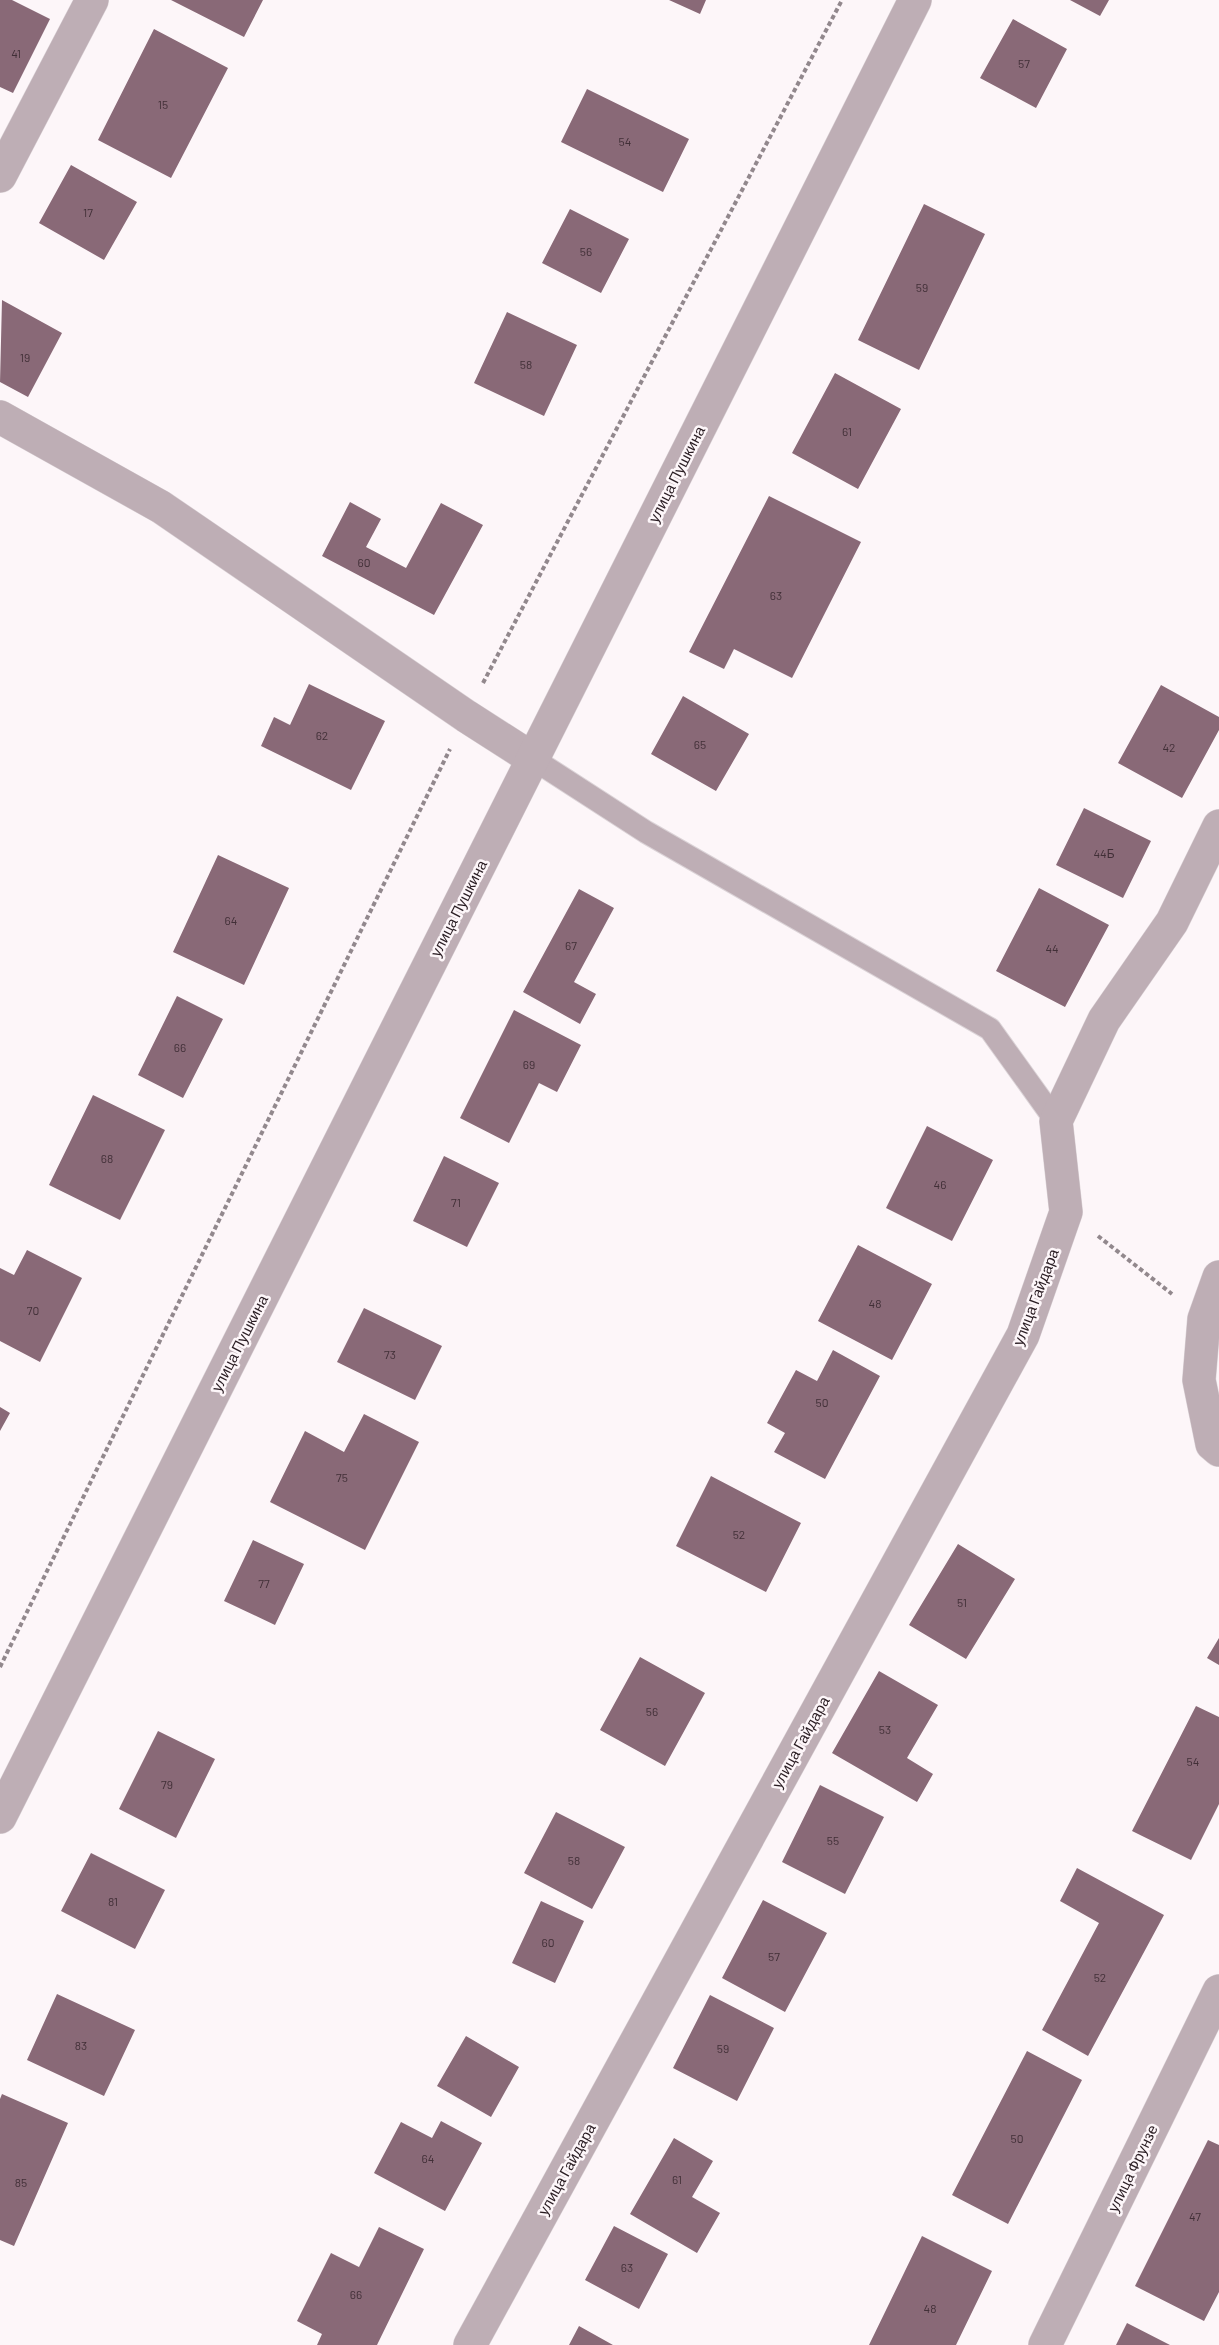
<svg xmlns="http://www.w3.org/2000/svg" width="1219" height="2345" font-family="Barlow,sans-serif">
<rect width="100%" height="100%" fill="#fdf6f9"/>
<path fill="#896977" d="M0,0H12L50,19L13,93L0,87Z
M171,0H263L244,37Z
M669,0H706L700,14Z
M1070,0H1109L1100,16Z
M1013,19L1067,49L1036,108L980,78Z
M154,29L228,68L171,178L98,140Z
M587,89L689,139L663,192L561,142Z
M71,165L137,202L104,260L39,223Z
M924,204L985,234L919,370L858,340Z
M570,209L629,239L601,293L542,263Z
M2,300L62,333L28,397L0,382Z
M507,312L577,345L544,416L474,383Z
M835,373L901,409L858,489L792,453Z
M769,496L861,542L792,678L734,649L724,669L689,652Z
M350,502L381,519L366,547L406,568L441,503L483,525L434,615L322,556Z
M309,684L385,721L351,790L261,746L274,717L290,725Z
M1161,685L1219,717V730L1182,798L1118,763Z
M683,696L749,734L716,791L651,754Z
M1084,808L1151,841L1123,898L1056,865Z
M218,855L289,888L244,985L173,952Z
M1039,888L1109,925L1065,1007L996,971Z
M579,889L614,908L574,982L596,994L580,1024L523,992Z
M177,996L223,1019L183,1098L138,1075Z
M514,1010L581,1045L557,1092L539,1083L509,1143L460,1118Z
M93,1095L165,1130L120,1220L49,1185Z
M927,1126L993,1160L952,1241L886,1208Z
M444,1156L499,1183L467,1247L413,1221Z
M858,1245L932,1284L892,1360L818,1321Z
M27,1250L82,1278L40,1362L0,1341V1268L14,1275Z
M364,1308L442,1346L415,1400L337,1362Z
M833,1350L880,1376L825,1479L774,1452L785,1433L767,1423L796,1370L817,1381Z
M0,1407L10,1413L0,1431Z
M364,1414L419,1442L365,1550L270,1502L305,1431L344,1452Z
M711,1476L801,1523L766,1592L676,1546Z
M253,1540L304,1564L275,1625L224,1601Z
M958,1544L1015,1579L966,1659L909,1625Z
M1219,1638V1665L1207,1658Z
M640,1657L705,1693L665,1766L600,1730Z
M879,1671L938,1705L907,1758L933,1774L917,1802L832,1753Z
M1196,1706L1219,1717V1804L1191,1860L1132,1831Z
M158,1731L215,1759L176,1838L119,1809Z
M820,1785L884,1817L845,1894L782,1862Z
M556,1812L625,1847L592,1909L524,1873Z
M91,1853L165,1890L135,1949L61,1911Z
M1077,1868L1164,1915L1088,2056L1042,2030L1099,1923L1060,1901Z
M763,1900L827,1933L785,2012L722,1978Z
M541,1901L584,1921L555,1983L512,1963Z
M57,1994L135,2030L104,2096L27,2060Z
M710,1995L774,2028L737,2101L673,2068Z
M466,2036L519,2067L491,2117L437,2086Z
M1027,2051L1082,2080L1008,2224L952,2195Z
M2,2094L68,2123L14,2246L0,2240V2099Z
M441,2121L482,2143L445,2211L374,2173L401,2122L432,2138Z
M674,2138L713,2161L692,2197L720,2213L697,2253L630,2214Z
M1208,2140L1219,2145V2292L1204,2321L1135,2286Z
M614,2226L668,2254L639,2309L585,2280Z
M379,2227L424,2249L377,2345H317L322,2334L297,2321L331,2253L359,2267Z
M922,2236L992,2271L956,2345H869Z
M1127,2323L1170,2345H1116Z
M579,2326L613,2345H569Z"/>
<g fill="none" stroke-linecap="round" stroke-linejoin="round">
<defs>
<path id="service" d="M533,759L646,832L990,1029L1056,1121"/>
<path id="minor" d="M0,176L92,0
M0,417L161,507L466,716L533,759
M1219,1277L1204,1319L1199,1380L1212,1444L1219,1450
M470,2345L1023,1335L1066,1212L1056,1121L1104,1020L1172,922L1219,826
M1045,2345L1219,1991"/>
<path id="tertiary" d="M0,1817L915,0"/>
</defs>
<use href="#service" stroke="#dbd3d7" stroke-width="24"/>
<use href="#minor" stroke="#dbd3d7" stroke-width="34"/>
<use href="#tertiary" stroke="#dbd3d7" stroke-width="34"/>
<path stroke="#92888d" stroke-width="4" stroke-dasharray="4.5 3" stroke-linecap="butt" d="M483,683L842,0
M1098,1236L1172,1294
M0,1667L450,749"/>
<use href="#service" stroke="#beaeb5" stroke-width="22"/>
<use href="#minor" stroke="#beaeb5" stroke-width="33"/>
<use href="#tertiary" stroke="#beaeb5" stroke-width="33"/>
</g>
<g text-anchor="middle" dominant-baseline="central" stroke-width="5" stroke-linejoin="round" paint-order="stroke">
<g font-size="12" fill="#412f37">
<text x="16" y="53">41</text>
<text x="1024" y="63">57</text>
<text x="163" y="104">15</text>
<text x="625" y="141">54</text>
<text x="88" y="212">17</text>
<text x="586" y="251">56</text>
<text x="922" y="287">59</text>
<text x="25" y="357">19</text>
<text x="526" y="364">58</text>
<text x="847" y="431">61</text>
<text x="364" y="562">60</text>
<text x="776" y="595">63</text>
<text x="322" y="735">62</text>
<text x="700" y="744">65</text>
<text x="1169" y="747">42</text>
<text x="1104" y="853">44Б</text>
<text x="231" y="920">64</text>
<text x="571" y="945">67</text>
<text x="1052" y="948">44</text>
<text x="180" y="1047">66</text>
<text x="529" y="1064">69</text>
<text x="107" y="1158">68</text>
<text x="940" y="1184">46</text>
<text x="456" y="1202">71</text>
<text x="875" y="1303">48</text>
<text x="33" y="1310">70</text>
<text x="390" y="1354">73</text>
<text x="822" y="1402">50</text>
<text x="342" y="1477">75</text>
<text x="739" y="1534">52</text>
<text x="264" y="1583">77</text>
<text x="962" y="1602">51</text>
<text x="652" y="1711">56</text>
<text x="885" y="1729">53</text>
<text x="1193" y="1761">54</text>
<text x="167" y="1784">79</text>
<text x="833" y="1840">55</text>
<text x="574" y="1860">58</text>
<text x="113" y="1901">81</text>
<text x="548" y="1942">60</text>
<text x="774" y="1956">57</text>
<text x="1100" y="1977">52</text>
<text x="81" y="2045">83</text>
<text x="723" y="2048">59</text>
<text x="1017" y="2138">50</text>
<text x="428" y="2158">64</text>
<text x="677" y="2179">61</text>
<text x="21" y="2182">85</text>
<text x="1195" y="2216">47</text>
<text x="627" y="2267">63</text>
<text x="356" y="2294">66</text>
<text x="930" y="2308">48</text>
</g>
<g font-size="15" fill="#291c22" stroke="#fdf6f9">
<text transform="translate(676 474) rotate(-63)">улица Пушкина</text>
<text transform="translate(458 908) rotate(-63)">улица Пушкина</text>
<text transform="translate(1035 1297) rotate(-69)">улица Гайдара</text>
<text transform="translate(239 1343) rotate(-63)">улица Пушкина</text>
<text transform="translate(800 1742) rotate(-61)">улица Гайдара</text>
<text transform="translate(1132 2168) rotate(-64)">улица Фрунзе</text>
<text transform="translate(566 2169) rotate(-61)">улица Гайдара</text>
</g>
</g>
</svg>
